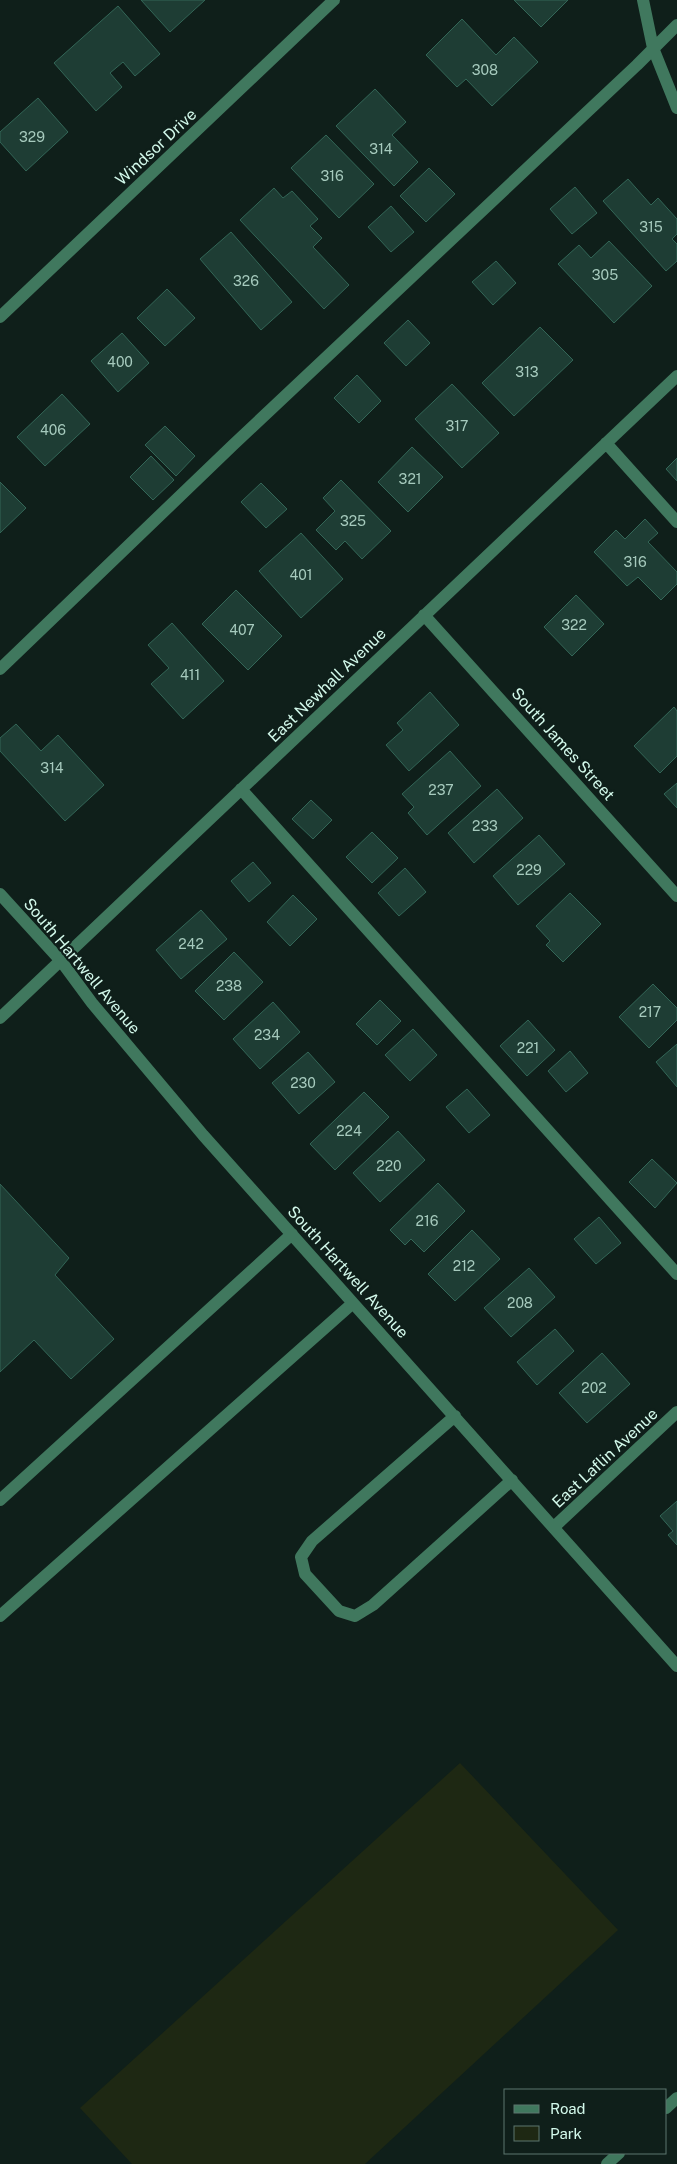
<svg xmlns="http://www.w3.org/2000/svg" width="677" height="2164" font-family="'Public Sans',sans-serif">
<rect width="100%" height="100%" fill="#0f1f1a"/>
<path fill="#1e2813" d="M460,1763L618,1930L365,2164H132L80,2108Z"/>
<path fill="#1e3d34" stroke="#336657" d="M141,0H205L170,32Z
M514,0H568L541,27Z
M118,6L160,54L135,76L123,62L110,73L122,87L96,111L54,63Z
M462,19L496,55L514,37L538,62L492,106L466,79L457,87L426,55Z
M375,89L406,122L392,135L418,162L394,186L336,126Z
M38,98L68,132L26,171L0,142V132Z
M326,135L374,184L339,218L291,168Z
M429,168L455,194L426,222L400,196Z
M628,179L651,205L658,198L677,219V234L672,239L677,244V261L666,271L603,201Z
M575,187L597,213L572,234L550,209Z
M274,188L283,198L292,191L318,219L310,226L322,238L313,247L349,285L324,309L240,220Z
M391,206L414,232L391,252L368,227Z
M231,232L292,302L261,330L200,259Z
M609,241L652,286L614,323L558,264L579,245L591,258Z
M496,261L516,283L493,305L472,282Z
M167,289L195,318L165,346L137,318Z
M408,320L430,343L406,366L384,343Z
M540,327L573,360L514,416L482,383Z
M122,333L149,363L118,392L91,361Z
M357,375L381,401L359,423L334,398Z
M452,384L499,433L462,468L415,419Z
M62,394L90,424L45,466L17,437Z
M165,426L195,456L176,476L145,445Z
M412,447L443,477L408,512L378,482Z
M151,456L174,480L153,500L130,477Z
M677,458V481L666,469Z
M341,480L391,531L362,559L345,541L336,550L316,530L335,511L323,498Z
M0,482L26,508L0,533Z
M261,483L287,509L266,528L241,502Z
M645,519L658,533L648,542L677,572V584L661,600L638,577L627,586L594,552L616,530L625,539Z
M301,533L343,579L301,618L259,571Z
M236,590L282,636L248,670L202,624Z
M576,595L604,624L572,656L544,627Z
M172,623L224,681L183,719L151,684L169,668L148,645Z
M430,692L459,725L409,771L386,745L403,730L397,723Z
M674,707L677,711V756L660,773L634,746Z
M16,724L41,751L58,735L104,785L65,821L0,751V738Z
M450,751L481,786L427,835L408,813L414,807L402,794Z
M677,783V808L664,794Z
M497,789L523,818L474,863L448,833Z
M311,800L332,820L313,839L292,819Z
M372,832L398,858L372,883L346,857Z
M539,835L565,864L518,905L493,876Z
M253,862L271,883L249,902L231,881Z
M405,868L426,892L399,916L378,893Z
M570,893L601,924L563,962L546,945L550,941L536,926Z
M293,895L317,919L290,946L267,922Z
M201,910L227,939L181,979L156,950Z
M234,952L263,982L224,1020L195,991Z
M653,984L677,1008V1020L649,1048L619,1017Z
M380,1000L401,1021L377,1045L356,1024Z
M273,1002L300,1032L260,1069L233,1039Z
M528,1020L555,1050L527,1076L500,1046Z
M413,1029L437,1055L410,1081L385,1055Z
M677,1044V1087L656,1062Z
M570,1051L588,1073L566,1092L548,1071Z
M308,1052L335,1082L299,1114L272,1083Z
M467,1089L490,1115L469,1133L446,1107Z
M364,1092L389,1117L335,1170L310,1144Z
M398,1131L425,1160L380,1202L353,1173Z
M652,1159L677,1183L655,1208L629,1182Z
M438,1183L465,1211L424,1252L411,1239L405,1245L390,1230Z
M0,1184L69,1258L55,1275L114,1339L71,1379L34,1340L0,1372Z
M599,1217L621,1243L596,1264L574,1239Z
M472,1230L500,1259L455,1301L428,1274Z
M529,1268L555,1297L511,1337L484,1308Z
M555,1329L574,1351L537,1385L517,1362Z
M602,1353L630,1384L587,1423L559,1393Z
M677,1501V1545L668,1535L673,1531L660,1516Z"/>
<g fill="none" stroke-linecap="round" stroke-linejoin="round">
<path stroke="#40785e" stroke-width="12" d="M643,0L653,48L677,108
M0,317L334,0
M606,443L677,522
M424,615L677,896
M0,669L233,445L637,65L677,25
M241,789L677,1274
M0,894L61,961L92,1003L203,1135L677,1666
M0,1018L677,376
M455,1416L312,1541L301,1557L305,1574L339,1611L355,1616L373,1605L512,1480
M0,1500L292,1234
M554,1527L677,1412
M0,1616L353,1303
M666,2108L677,2098
M607,2164L619,2153"/>
</g>
<g text-anchor="middle" dominant-baseline="central" stroke-width="4.5" stroke-linejoin="round" paint-order="stroke">
<g font-size="14" fill="#a6cabd">
<text x="485" y="70">308</text>
<text x="32" y="137">329</text>
<text x="381" y="149">314</text>
<text x="332" y="176">316</text>
<text x="651" y="227">315</text>
<text x="605" y="275">305</text>
<text x="246" y="281">326</text>
<text x="120" y="362">400</text>
<text x="527" y="372">313</text>
<text x="457" y="426">317</text>
<text x="53" y="430">406</text>
<text x="410" y="479">321</text>
<text x="353" y="521">325</text>
<text x="635" y="562">316</text>
<text x="301" y="575">401</text>
<text x="574" y="625">322</text>
<text x="242" y="630">407</text>
<text x="190" y="675">411</text>
<text x="52" y="768">314</text>
<text x="441" y="790">237</text>
<text x="485" y="826">233</text>
<text x="529" y="870">229</text>
<text x="191" y="944">242</text>
<text x="229" y="986">238</text>
<text x="650" y="1012">217</text>
<text x="267" y="1035">234</text>
<text x="528" y="1048">221</text>
<text x="303" y="1083">230</text>
<text x="349" y="1131">224</text>
<text x="389" y="1166">220</text>
<text x="427" y="1221">216</text>
<text x="464" y="1266">212</text>
<text x="520" y="1303">208</text>
<text x="594" y="1388">202</text>
</g>
<g font-size="16" fill="#d3f9eb" stroke="#0f1f1a">
<text transform="translate(156 147) rotate(-43)">Windsor Drive</text>
<text transform="translate(327 685) rotate(-44)">East Newhall Avenue</text>
<text transform="translate(563 744) rotate(48)">South James Street</text>
<text transform="translate(82 966) rotate(50)">South Hartwell Avenue</text>
<text transform="translate(348 1272) rotate(48)">South Hartwell Avenue</text>
<text transform="translate(605 1458) rotate(-43)">East Laflin Avenue</text>
</g>
</g>
<rect x="504" y="2089" width="162" height="65" fill="#0f1f1a" stroke="#5d766e"/>
<rect x="514" y="2105" width="25" height="8" fill="#40785e" stroke="#5d766e"/>
<text x="550" y="2114" font-size="15" fill="#d3f9eb">Road</text>
<rect x="514" y="2126" width="25" height="15" fill="#1e2813" stroke="#5d766e"/>
<text x="550" y="2139" font-size="15" fill="#d3f9eb">Park</text>
</svg>
